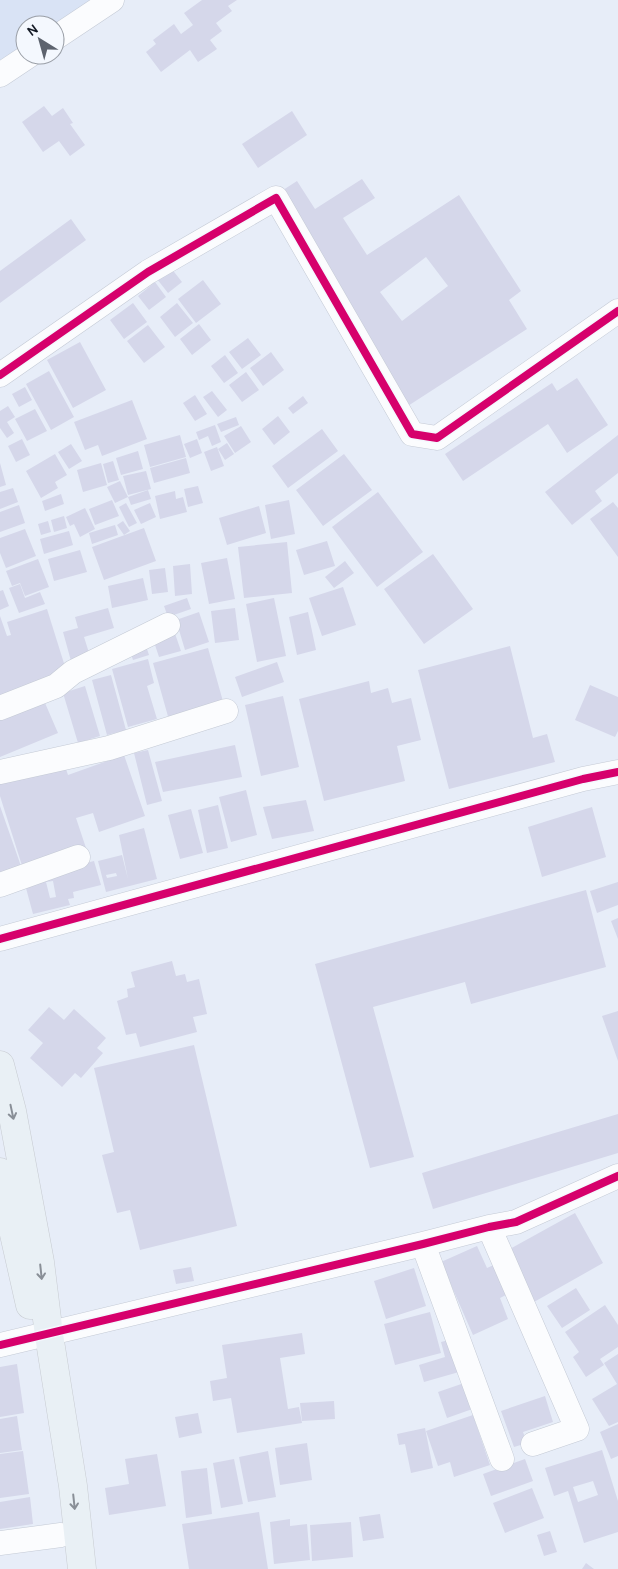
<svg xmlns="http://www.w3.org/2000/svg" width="618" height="1569" font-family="Karla,sans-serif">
<rect width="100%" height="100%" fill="#e7edf8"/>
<path fill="#d9e3f5" d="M0,0H93L55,25H25V46L0,63Z"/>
<path fill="#d5d7ea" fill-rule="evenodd" d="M202,0H237L228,6L232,11L216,23L222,31L210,40L217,49L198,62L190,50L161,72L146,52L156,44L153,40L174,24L181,34L193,25L184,13Z
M44,106L52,116L63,108L73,123L70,124L85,145L70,156L59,141L43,152L22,122Z
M292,111L307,135L258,168L242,144Z
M362,179L375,198L343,218L367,255L459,195L521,291L509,300L527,329L397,413L318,296L338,283L280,192L297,181L315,209ZM426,257L448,286L402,321L380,292Z
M71,219L86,240L0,303V271Z
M171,268L182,282L168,293L157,279Z
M203,280L221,304L196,323L178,299Z
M155,282L166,297L149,310L138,296Z
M133,303L147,322L124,339L110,320Z
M177,303L193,323L175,337L160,317Z
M199,324L211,340L192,355L180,339Z
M148,325L165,347L144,363L127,341Z
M248,338L261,355L242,369L229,352Z
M80,342L106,390L73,408L47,360Z
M271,352L284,370L263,386L250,368Z
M225,355L238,373L224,383L211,366Z
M49,371L74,417L51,430L26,384Z
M246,372L259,390L242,402L229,385Z
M577,378L608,425L567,453L548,424L463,481L445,454L552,383L557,391Z
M25,387L32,400L19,407L12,394Z
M212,391L227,410L218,417L203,397Z
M195,395L207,414L195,421L183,403Z
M303,396L308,403L293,414L288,408Z
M132,400L147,439L102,456L98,445L85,450L74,422Z
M8,406L15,417L7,422L14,433L7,438L0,428V411Z
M35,409L47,431L27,441L15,419Z
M278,416L290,432L274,445L262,429Z
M236,417L239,425L221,432L217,424Z
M215,425L221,442L212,446L208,436L199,440L196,432Z
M241,426L251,442L235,453L224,436Z
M322,429L338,451L288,488L272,466Z
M180,435L186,457L150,467L144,445Z
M618,435V473L595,491L602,501L572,525L545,492Z
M22,439L30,455L16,462L8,446Z
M197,439L202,453L190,458L184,444Z
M227,443L234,454L225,460L218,449Z
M71,444L82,461L69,469L58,452Z
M217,447L224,466L211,471L204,452Z
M138,451L143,469L121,475L116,458Z
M55,454L67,475L55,482L58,488L41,498L26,471Z
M344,454L372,490L323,526L296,490Z
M186,458L190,473L154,483L150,468Z
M113,461L119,480L108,483L103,464Z
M0,463L6,485L0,487Z
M101,463L107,485L83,492L77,470Z
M146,471L151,489L128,495L123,476Z
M120,481L128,497L115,503L107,487Z
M198,486L203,503L188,507L184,489Z
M13,488L18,502L0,509V492Z
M148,490L151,499L131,505L128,497Z
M175,491L176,499L183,497L187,512L160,519L155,496Z
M378,492L423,552L377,587L332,527Z
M61,494L64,504L45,511L42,501Z
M112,500L119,516L95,525L89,509Z
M289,500L295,534L271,539L265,505Z
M613,502L618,508V557L590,519Z
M126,503L137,523L129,527L119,507Z
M150,503L156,517L141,524L134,510Z
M19,505L25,523L0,532V512Z
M259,506L266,533L227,545L219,518Z
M85,508L95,529L80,537L74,524L70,526L66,517Z
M64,516L67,528L54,532L51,520Z
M48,521L51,532L41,535L38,524Z
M123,521L130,531L124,535L117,525Z
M115,525L118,535L92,544L89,533Z
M144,528L156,561L104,580L92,547Z
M25,529L36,556L6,568L0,553V538Z
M69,531L73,545L44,554L40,539Z
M327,541L335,566L304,575L296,550Z
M287,542L292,593L244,598L238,547Z
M80,550L87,572L54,581L48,559Z
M433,554L473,609L424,644L384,589Z
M227,558L235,599L209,604L201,563Z
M38,559L49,587L25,596L20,583L12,586L6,571Z
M345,561L354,573L334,588L325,577Z
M190,564L192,594L175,596L173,566Z
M165,568L168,592L152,594L149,570Z
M143,578L148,600L112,608L108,586Z
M20,584L25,598L40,592L45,604L19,613L9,588Z
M343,587L356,625L322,636L309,598Z
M3,590L9,606L0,610V591Z
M187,598L191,609L168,617L164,606Z
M274,598L286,656L257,662L246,604Z
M108,608L114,628L84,637L90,656L71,661L63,632L78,628L75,617Z
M235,608L239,640L215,643L211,611Z
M47,609L67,673L0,699V616L7,636L11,635L7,622Z
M199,612L209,642L185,650L176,620Z
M308,612L316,650L297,655L289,617Z
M172,625L181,651L159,657L151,633Z
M142,634L149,655L133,660L126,639Z
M510,646L533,738L547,734L555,762L449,789L418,670Z
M208,648L224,705L169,720L153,663Z
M148,659L154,683L147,686L157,719L128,727L112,669Z
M277,662L284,682L242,697L235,677Z
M111,675L126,730L107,735L92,680Z
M369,681L371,693L388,688L392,703L411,698L421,740L397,746L405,781L324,801L299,699Z
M590,685L618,697V731L615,737L575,720Z
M85,686L100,736L78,743L63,693Z
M42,696L58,733L0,757V709Z
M283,696L299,767L261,776L245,705Z
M235,745L242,777L163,792L155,762Z
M148,750L162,801L147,805L134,753Z
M61,754L68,775L124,755L145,816L99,832L93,813L76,818L87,851L24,872L0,796V763Z
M246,790L257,835L231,842L219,797Z
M306,800L314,831L272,839L263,807Z
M218,805L228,848L207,853L198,810Z
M0,806L22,869L0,877Z
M592,807L606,857L542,877L528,827Z
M191,809L203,853L180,859L168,815Z
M144,828L157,879L106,892L98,861L122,855L128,879L119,835ZM116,873L117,876L107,878L106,875Z
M94,861L101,885L73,892L74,898L68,899L70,905L33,914L23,877L42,874ZM53,881L56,897L50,898L46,882Z
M618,882V905L597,913L590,891Z
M586,890L606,967L471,1004L465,982L373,1007L414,1157L370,1168L315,964Z
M618,918V939L611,921Z
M172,961L176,976L185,974L187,982L199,979L207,1014L193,1017L197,1032L140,1047L136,1033L126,1035L117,1001L128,997L127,989L135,987L131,972Z
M49,1007L64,1020L74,1009L106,1038L97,1048L103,1053L81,1078L75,1073L62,1087L30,1058L43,1043L28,1030Z
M618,1011V1061L602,1016Z
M194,1045L237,1226L140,1250L130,1210L117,1213L102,1155L114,1152L94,1068Z
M618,1114V1153L433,1209L422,1173Z
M575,1213L603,1263L534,1302L506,1251Z
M477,1246L487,1268L496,1264L508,1294L500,1298L508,1319L473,1335L441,1262Z
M191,1267L194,1281L176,1284L173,1270Z
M414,1268L426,1306L386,1319L374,1281Z
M576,1288L590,1310L562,1328L547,1306Z
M605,1305L618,1325V1347L600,1359L604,1365L586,1377L573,1357L579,1352L565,1332Z
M430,1312L441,1353L395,1365L384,1324Z
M302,1333L305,1354L280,1358L288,1409L299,1407L302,1423L237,1433L231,1398L213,1401L210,1381L227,1378L222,1345Z
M457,1338L466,1370L424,1382L419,1365L445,1357L441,1342Z
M618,1354V1422L609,1426L592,1399L617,1384L604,1363Z
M17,1364L24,1413L0,1417V1367Z
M470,1381L478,1407L447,1418L438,1392Z
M545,1396L553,1422L523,1432L527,1443L514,1447L501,1411Z
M334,1401L335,1419L302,1421L300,1403Z
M198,1413L202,1433L179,1438L175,1417Z
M473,1415L490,1465L454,1477L450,1462L438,1466L426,1431Z
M17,1416L22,1450L0,1453V1419Z
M618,1424V1456L611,1459L600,1432Z
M425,1428L433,1468L411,1473L405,1444L399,1445L397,1434Z
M307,1443L312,1480L280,1485L275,1448Z
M602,1450L618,1501V1532L584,1543L568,1491L554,1496L545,1468ZM593,1481L598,1495L578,1502L573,1487Z
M23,1451L29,1494L0,1498V1454Z
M268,1451L276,1497L248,1502L239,1457Z
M157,1454L166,1506L109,1515L105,1488L129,1484L125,1459Z
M234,1459L243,1504L221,1508L213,1463Z
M525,1459L533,1481L491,1496L483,1474Z
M207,1468L212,1514L186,1518L181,1471Z
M532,1488L544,1518L505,1533L493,1503Z
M30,1497L33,1524L0,1529V1502Z
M259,1512L268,1569H189L182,1524Z
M380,1514L384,1538L363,1541L359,1517Z
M290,1519V1526L307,1524L310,1560L274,1564L270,1522Z
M351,1522L353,1557L312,1561L310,1525Z
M550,1531L557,1552L544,1556L537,1535Z
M586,1563L594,1569H582Z"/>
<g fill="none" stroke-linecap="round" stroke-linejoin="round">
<defs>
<path id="minor" d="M55,38L112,0
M0,75L30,55
M0,375L148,272L276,198L412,434L437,438L618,311
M0,708L56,686L73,672L168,625
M0,772L109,748L226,711
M0,885L78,857
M0,939L583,779L618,772
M489,1227L577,1429L533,1444
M423,1244L502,1459
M0,1345L423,1244L489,1227L516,1222L618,1176
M0,1543L61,1535"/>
<path id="major" d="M0,1065L12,1111L40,1262L49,1335L73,1486L82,1569
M0,1172L30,1305"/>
</defs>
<use href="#minor" stroke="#c4cad5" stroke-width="25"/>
<use href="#major" stroke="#c7cbd1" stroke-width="29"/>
<use href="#minor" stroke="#fbfcfe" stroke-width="24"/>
<use href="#major" stroke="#e9f0f5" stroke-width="28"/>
<defs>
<path id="cycleway" d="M0,375L148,272L276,198L412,434L437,438L618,311
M0,939L583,779L618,772
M0,1345L423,1244L489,1227L516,1222L618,1176"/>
</defs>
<use href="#cycleway" stroke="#f4f8fe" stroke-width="11"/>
<use href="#cycleway" stroke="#d6006c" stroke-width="8"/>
</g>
<defs><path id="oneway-shaft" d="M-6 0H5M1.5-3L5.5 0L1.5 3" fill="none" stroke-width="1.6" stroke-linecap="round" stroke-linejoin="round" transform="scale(1.25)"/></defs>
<g stroke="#898f97">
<use href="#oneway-shaft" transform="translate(12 1112) rotate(78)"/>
<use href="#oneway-shaft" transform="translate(41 1272) rotate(84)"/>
<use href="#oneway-shaft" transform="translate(74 1502) rotate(84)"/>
</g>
<g transform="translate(40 40) rotate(323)"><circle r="24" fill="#f4f8fe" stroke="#9a9fa7"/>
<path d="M0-4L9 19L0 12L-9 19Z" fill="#5d636e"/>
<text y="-8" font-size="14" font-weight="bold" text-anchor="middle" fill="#131924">N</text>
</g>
</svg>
